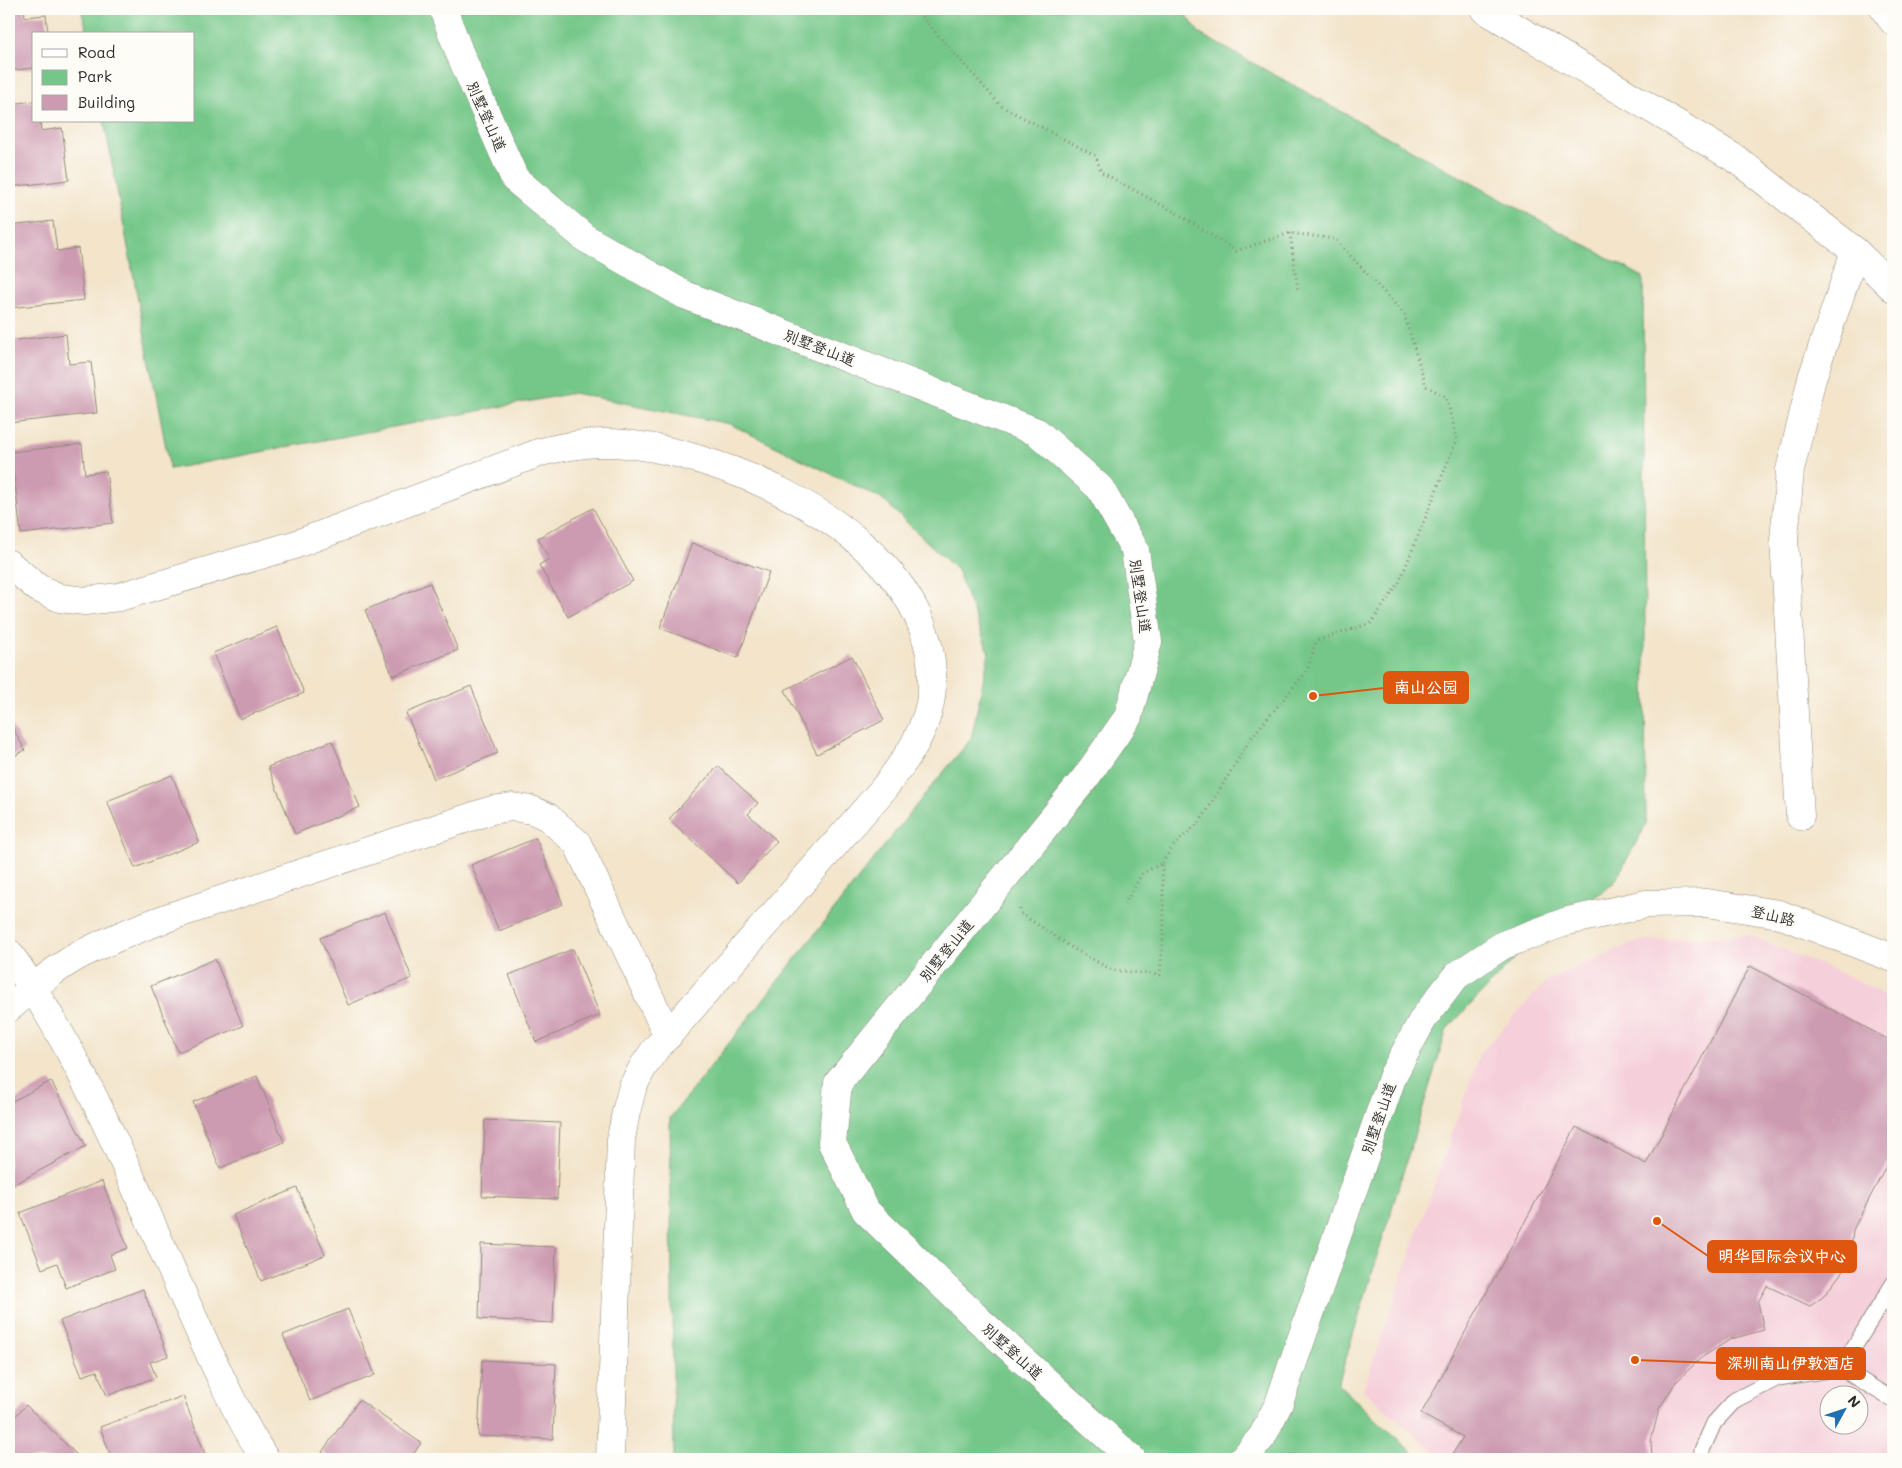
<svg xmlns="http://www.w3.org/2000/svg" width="1902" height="1468" font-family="Mali,'LXGW WenKai TC',sans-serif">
<rect width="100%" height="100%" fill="#fdfcf7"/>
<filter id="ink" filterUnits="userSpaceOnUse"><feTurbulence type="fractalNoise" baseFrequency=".02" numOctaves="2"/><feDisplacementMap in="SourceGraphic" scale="10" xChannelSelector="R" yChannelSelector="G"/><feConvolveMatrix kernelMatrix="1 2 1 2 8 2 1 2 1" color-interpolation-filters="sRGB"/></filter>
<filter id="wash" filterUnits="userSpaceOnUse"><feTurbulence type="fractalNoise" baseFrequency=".0096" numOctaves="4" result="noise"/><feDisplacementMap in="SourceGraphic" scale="20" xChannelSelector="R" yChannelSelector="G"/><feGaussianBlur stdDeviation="1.12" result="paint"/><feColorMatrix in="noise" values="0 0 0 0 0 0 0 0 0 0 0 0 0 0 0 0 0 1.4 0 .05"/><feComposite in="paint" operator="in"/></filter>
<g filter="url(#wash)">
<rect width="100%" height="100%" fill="#f3e4ca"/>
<path fill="#f5cfda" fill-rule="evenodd" d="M1749,935L1861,982L1893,1001V1459H1446L1431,1449L1363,1390L1480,1053L1550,978L1638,941ZM1830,1396H1860V1426H1830Z"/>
<path fill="#75c789" stroke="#50795a" d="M81,9H1182L1200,34L1643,277L1646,824L1614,883L1523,950L1447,1029L1338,1384L1419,1459H674L670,1118L926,793L971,739L989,653L957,570L882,499L730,424L574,393L170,469L104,121H194V34H88Z"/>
<g id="blocks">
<path fill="#cd9bb1" d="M9,9H24L25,17L46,15L48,34H34V68L9,71Z
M34,101V121H40L41,131L62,128L69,180L9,187V104Z
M53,221L57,251L78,248L84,300L9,308V226Z
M66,334L69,364L91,362L97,413L9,423V341Z
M82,444L85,474L106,471L113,523L21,534L11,452Z
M593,508L633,581L568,617L539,565L549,559L538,538Z
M692,543L769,572L738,658L660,628Z
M430,583L458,650L393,676L365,610Z
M277,627L304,693L240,719L213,653Z
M852,656L884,720L817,754L785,690Z
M471,686L498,753L434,779L406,713Z
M9,721L25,750L9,759Z
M332,741L360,807L295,834L268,767Z
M718,766L758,803L748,814L777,841L738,883L669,819Z
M172,775L199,842L135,868L107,801Z
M536,838L563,904L499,931L471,865Z
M385,912L412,978L348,1005L320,938Z
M573,949L600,1015L536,1042L509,975Z
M215,959L243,1026L178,1052L151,986Z
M1750,966L1893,1042V1153L1853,1230L1851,1250L1846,1267L1823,1297L1810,1306L1767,1286L1758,1302L1764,1330L1731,1339L1701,1358L1675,1383L1659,1409L1651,1441L1652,1459H1453L1450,1458L1463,1437L1421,1414L1576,1127L1646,1164Z
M257,1076L284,1142L220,1168L193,1102Z
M51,1081L86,1146L9,1187V1103Z
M485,1120L560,1123L557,1199L482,1196Z
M102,1181L128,1248L110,1255L115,1269L66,1288L57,1263L42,1269L20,1213Z
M297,1188L325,1255L261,1281L233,1215Z
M481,1244L556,1247L553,1323L479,1319Z
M143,1289L168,1356L150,1362L156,1377L107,1396L97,1371L82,1376L60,1321Z
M348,1309L375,1375L310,1401L283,1335Z
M482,1360L556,1364L553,1439L478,1436Z
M183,1396L207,1459H112L100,1427Z
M359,1400L421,1443L410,1459H332L322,1452Z
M26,1405L76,1454L71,1459H9V1423Z"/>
</g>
</g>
<g filter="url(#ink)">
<use href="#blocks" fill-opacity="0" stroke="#8f887a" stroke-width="1"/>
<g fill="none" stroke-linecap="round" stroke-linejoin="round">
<defs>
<path id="service" d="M1841,1368L1893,1284
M1701,1459L1702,1450L1714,1423L1735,1400L1778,1378L1841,1368L1893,1400"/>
<path id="minor" d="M443,9L460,54L515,179L585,238L685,295L1037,432L1100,488L1135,550L1148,642L1128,717L1086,777L838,1083L832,1143L866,1211L981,1322L1132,1459
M1484,9L1736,159L1855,251L1893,288
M1884,9L1893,21
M9,564L38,588L60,598L85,601L119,597L294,545L541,452C562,447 582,443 604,443C638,443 673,451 704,461C802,491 937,567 932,687C930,728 905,762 880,793L654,1051L643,1067L633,1086L626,1112L621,1139L610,1459
M1800,816L1784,540L1790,470L1812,378L1855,251
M9,953C83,1057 130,1177 182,1293C208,1350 232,1407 265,1459
M9,1008C30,990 52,971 76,957C107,940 139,928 172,916L492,810L512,807L532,810L548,817L577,843L668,1036
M1243,1459L1262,1437L1279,1403L1393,1075L1423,1019L1456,976L1503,945L1568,921L1646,904L1707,903L1779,914L1893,958"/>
</defs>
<use href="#service" stroke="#8f887a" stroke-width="17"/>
<use href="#minor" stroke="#8f887a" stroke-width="29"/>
<path stroke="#8f887a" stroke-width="3" stroke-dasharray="1 4" stroke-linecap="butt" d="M915,9L1001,106L1096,156L1101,172L1180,215L1236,251L1290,233L1335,239L1404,314L1426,386L1446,397L1457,439L1399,583L1371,623L1316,641L1307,671L1251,738L1200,822L1174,845L1162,863
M1290,233L1298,291
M1020,909V913L1074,949L1112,970L1160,975L1164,922L1162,863L1142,874L1123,907"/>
<use href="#service" stroke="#fff" stroke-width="15"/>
<use href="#minor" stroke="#fff" stroke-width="28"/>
</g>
</g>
<g text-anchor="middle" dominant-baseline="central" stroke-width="4.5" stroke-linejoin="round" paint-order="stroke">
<g font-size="15" fill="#2b2b2b" stroke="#fdfcf7">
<text transform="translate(487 116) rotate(66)">别墅登山道</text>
<text transform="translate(820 347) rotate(21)">别墅登山道</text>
<text transform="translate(1141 596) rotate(82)">别墅登山道</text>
<text transform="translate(1773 915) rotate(13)">登山路</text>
<text transform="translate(946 950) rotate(-51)">别墅登山道</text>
<text transform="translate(1378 1118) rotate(-71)">别墅登山道</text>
<text transform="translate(1013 1351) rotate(42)">别墅登山道</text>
</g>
</g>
<path fill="none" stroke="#df570e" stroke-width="2" d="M1313 696L1384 688M1657 1221L1708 1256M1635 1360L1717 1363"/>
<g fill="#df570e" stroke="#fdfcf7" stroke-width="2">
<circle cx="1313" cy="696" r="5"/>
<circle cx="1657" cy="1221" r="5"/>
<circle cx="1635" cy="1360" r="5"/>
</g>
<g fill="#df570e" stroke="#df570e" stroke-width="2">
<rect x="1384" y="672" width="84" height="31" rx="5"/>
<rect x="1708" y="1241" width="148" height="31" rx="5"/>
<rect x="1717" y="1348" width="148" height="31" rx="5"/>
</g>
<g font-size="16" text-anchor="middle" font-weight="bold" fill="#fff">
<text x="1426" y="693">南山公园</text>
<text x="1782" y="1262">明华国际会议中心</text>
<text x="1791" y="1369">深圳南山伊敦酒店</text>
</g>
<rect width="1902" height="1468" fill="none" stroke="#fdfcf7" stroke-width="30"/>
<rect x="32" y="32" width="162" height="90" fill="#fdfcf7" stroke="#a9a8a5"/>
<rect x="42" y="49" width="25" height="8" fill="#ffffff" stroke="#a9a8a5"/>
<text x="78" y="58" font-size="15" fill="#2b2b2b">Road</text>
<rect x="42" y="70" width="25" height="15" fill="#75c789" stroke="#a9a8a5"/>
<text x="78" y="82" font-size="15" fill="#2b2b2b">Park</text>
<rect x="42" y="95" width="25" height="15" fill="#cd9bb1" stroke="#a9a8a5"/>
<text x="78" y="108" font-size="15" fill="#2b2b2b">Building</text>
<g transform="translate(1844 1410) rotate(50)"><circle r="24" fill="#fdfcf7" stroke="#a9a8a5"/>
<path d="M0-4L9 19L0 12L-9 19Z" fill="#1f6fb2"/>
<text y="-8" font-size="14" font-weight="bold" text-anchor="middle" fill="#2b2b2b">N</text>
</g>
</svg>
